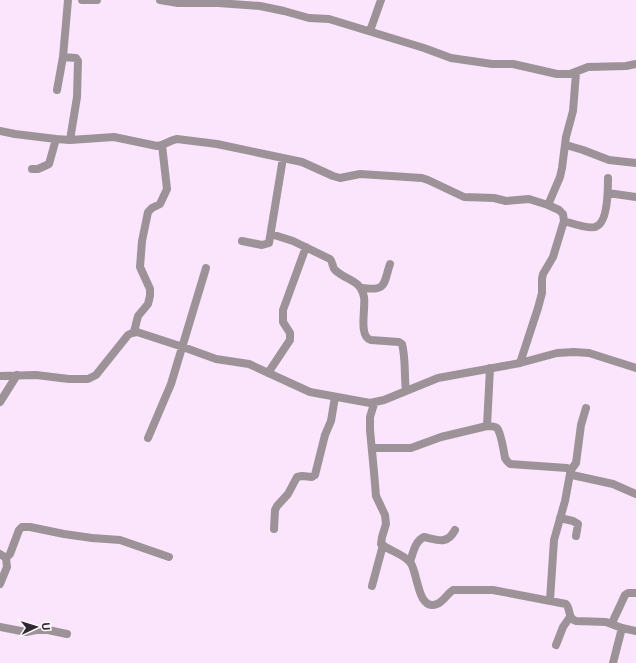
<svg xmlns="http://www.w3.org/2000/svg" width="636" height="663" font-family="'Open Sans',sans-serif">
<rect width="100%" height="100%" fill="#fbe5fd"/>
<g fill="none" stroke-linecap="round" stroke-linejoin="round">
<path stroke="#9e9299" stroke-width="8" d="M82,0H97
M160,0L178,3H218L260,6L284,11L309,18L329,19L424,48L451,58L492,64H513L557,74H570L588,67L626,66L636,64
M370,31L381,0
M63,57L76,58L78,61L77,97L70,140
M57,90L63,57L68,0
M0,131L15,134L56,139
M566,145L583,150L609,160L636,163
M32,169H38L49,164L56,139L70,140L114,137L157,146C165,145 170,140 177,139L217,144L302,162L333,176L340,178L360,174L422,178L428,180L464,197L494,198L506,201L529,199L548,205L559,210L563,214L564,221L553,257L543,274L542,279V293L538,308L520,363
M608,193L636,197
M548,205L560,177L562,168L566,137L573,111L576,73
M564,221C571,223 588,229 595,227C608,224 608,189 608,178
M271,234L293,241L330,259C333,262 332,267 335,270C347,281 360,279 364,297C366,307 358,337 371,340L399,342L402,344C406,359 404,375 406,391
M242,241L262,245L269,243L283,158
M362,288C387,291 383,285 390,264
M134,332L138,316L148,304L150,296V289L140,267L142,241L148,212L152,208L160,204L167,189L162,145
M268,373L290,340V333L283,322V310L306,247
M0,376L36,375L69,379H88L96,375L128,335L132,333L137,332L183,347L216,359L249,364L310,392L370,403L384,400L438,378L520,363L557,353L574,352L589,353L636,368
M0,402L17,375
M374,404L370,417V430L374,472L376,496L385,515L386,524L382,537L381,544C390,551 403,554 410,562C418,571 417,612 437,604C443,602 447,594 453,590H493L566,604C571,609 567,618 576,621L606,622L622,628L636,631
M487,426L490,368
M148,438L171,384L206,268
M372,448H411L441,437L487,426C491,426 494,426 497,428C501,433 504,452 505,458L507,461L510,464L567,468L570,470V474L572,475L613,484L636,494
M570,471L576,463L581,425L586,408
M560,518L573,521L578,524L576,536
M274,529L275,510L277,506L288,494L297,477L302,476L312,477L315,475L325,435L331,421L335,397
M0,554L6,558L7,567L0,584
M6,558L10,554L19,530L22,527H30L64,534L92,538L120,540L169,557
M410,562C413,553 415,541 424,537C438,540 447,545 455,530
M372,586L383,545
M550,600L554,540L565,501L570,474
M612,623L625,595L628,593H636
M0,627L26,632L36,630H48L67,634
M556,645L563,627L570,617
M613,663L622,628"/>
</g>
<g transform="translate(36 627) rotate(86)" stroke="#fdf9fd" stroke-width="3" paint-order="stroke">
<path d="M0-3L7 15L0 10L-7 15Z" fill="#302831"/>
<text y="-6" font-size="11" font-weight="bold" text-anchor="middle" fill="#302831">U</text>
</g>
</svg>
